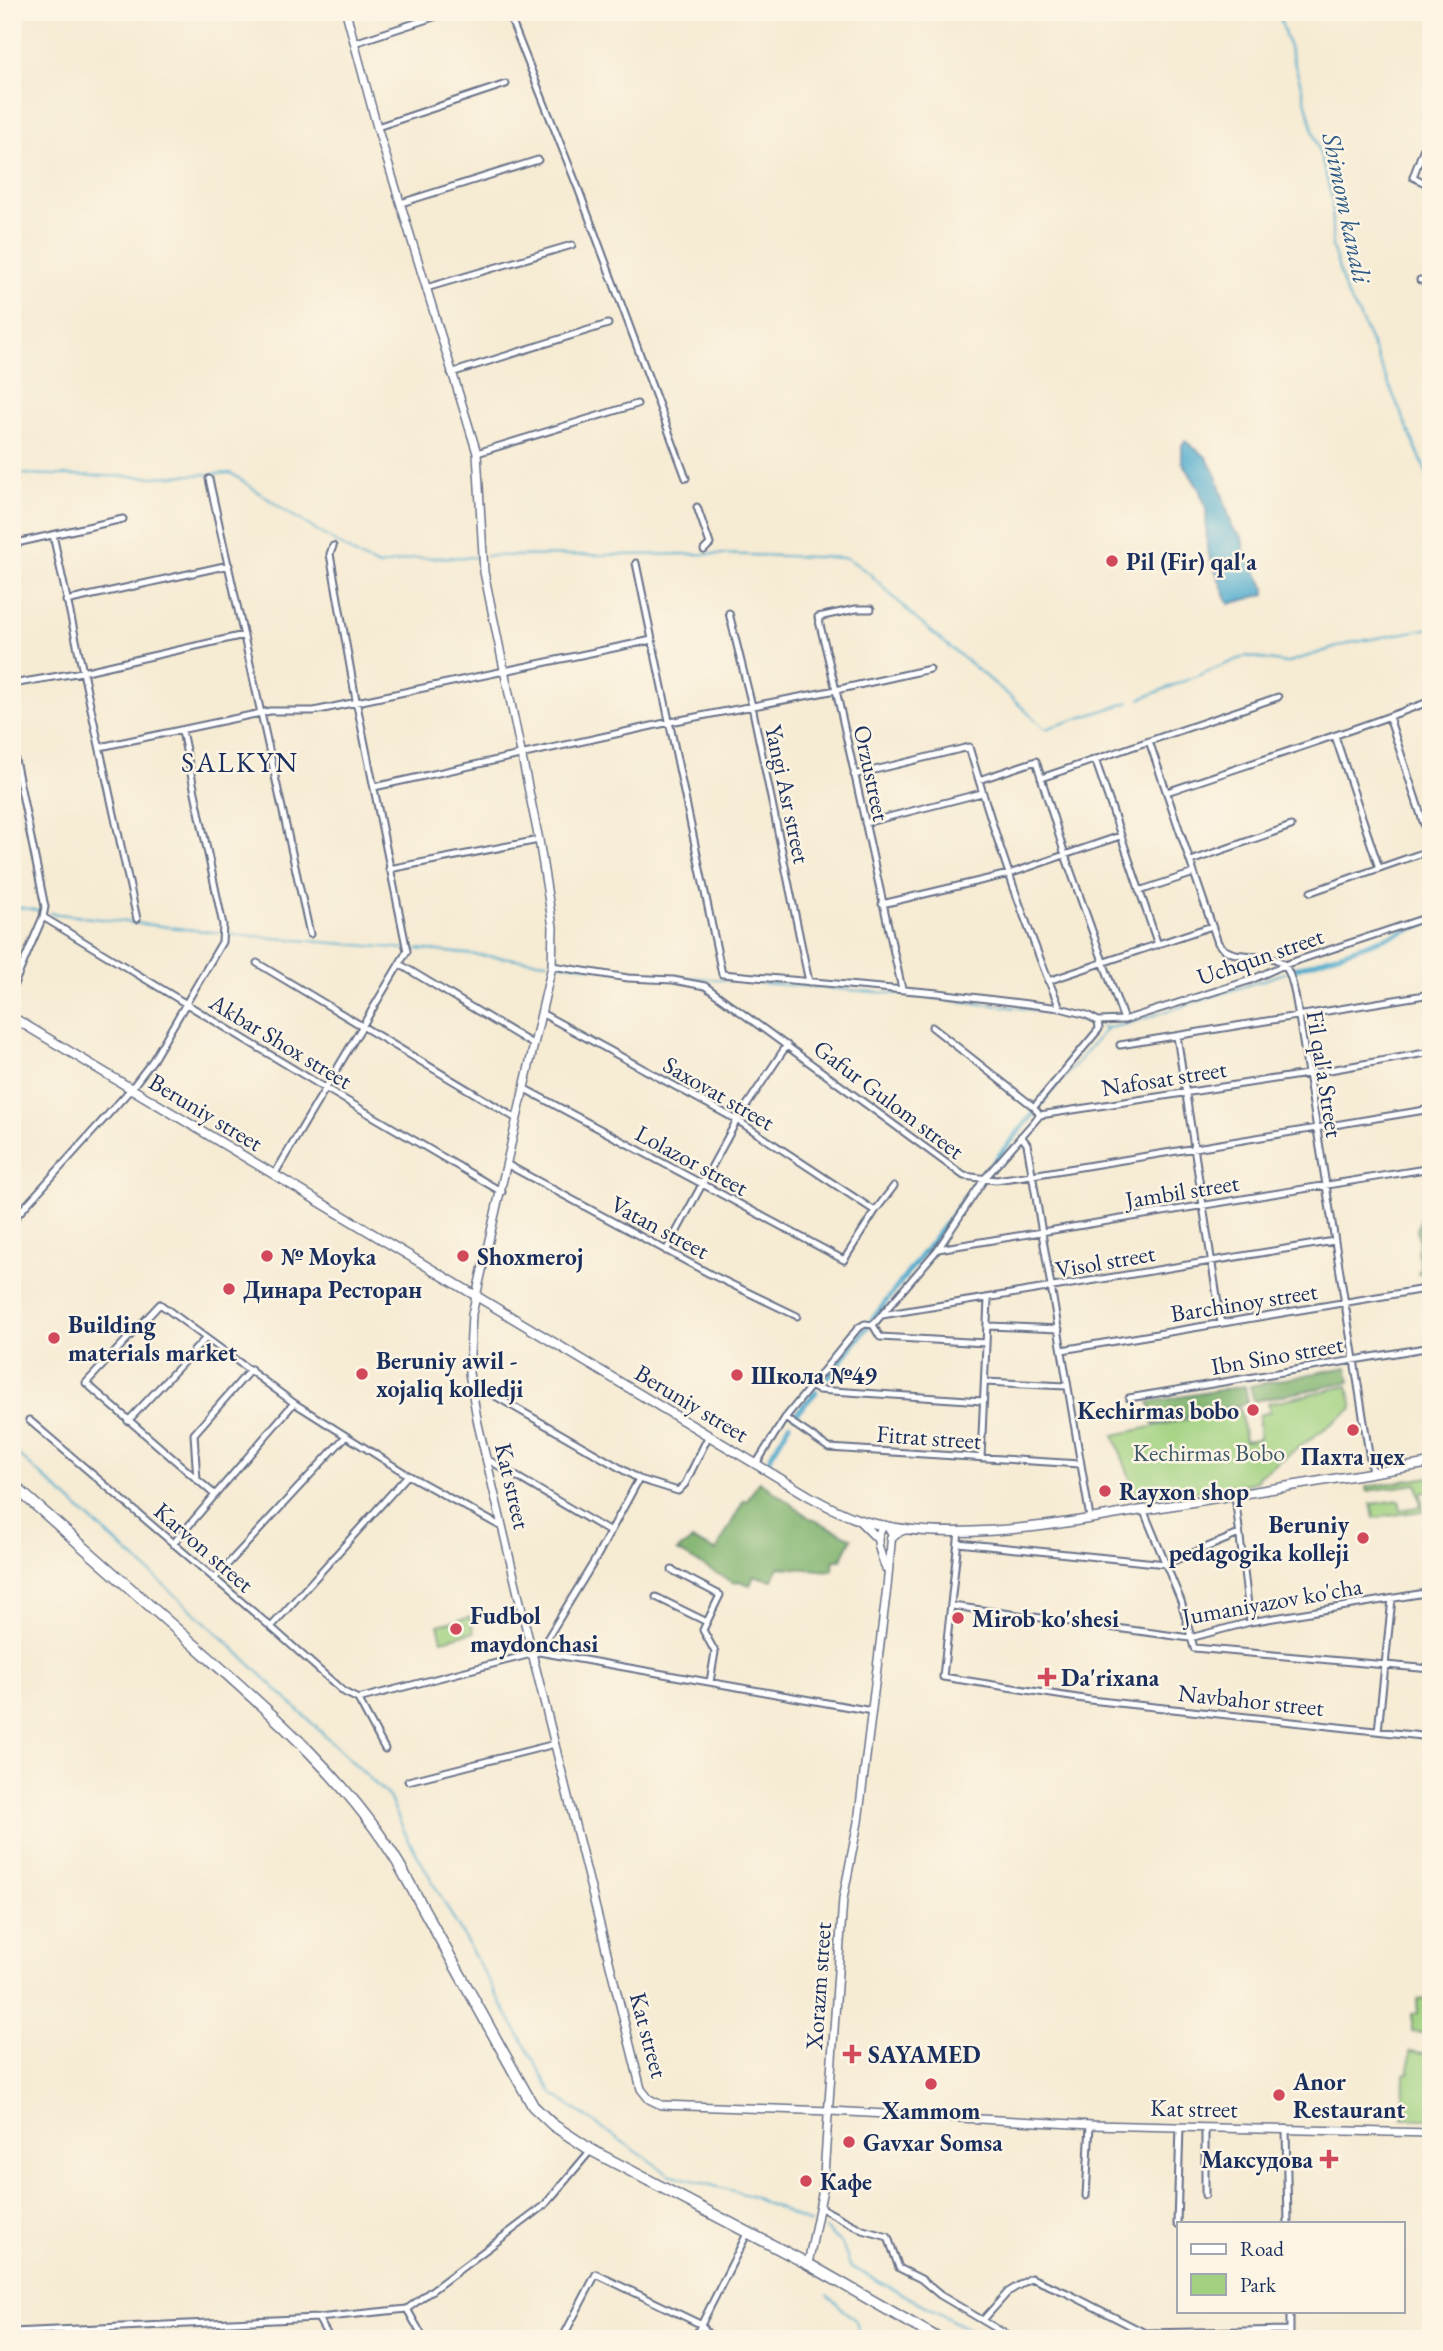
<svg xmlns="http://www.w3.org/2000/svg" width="1443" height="2351" font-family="'EB Garamond',serif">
<rect width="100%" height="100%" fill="#fcf5e5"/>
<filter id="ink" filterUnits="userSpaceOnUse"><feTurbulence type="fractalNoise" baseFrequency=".0143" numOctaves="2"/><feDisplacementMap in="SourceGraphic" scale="14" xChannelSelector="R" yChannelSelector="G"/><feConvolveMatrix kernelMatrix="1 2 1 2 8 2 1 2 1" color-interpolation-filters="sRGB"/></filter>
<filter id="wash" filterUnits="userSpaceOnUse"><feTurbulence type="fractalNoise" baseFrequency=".00686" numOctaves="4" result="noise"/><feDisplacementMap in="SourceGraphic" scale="28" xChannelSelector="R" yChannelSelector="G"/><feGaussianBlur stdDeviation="1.57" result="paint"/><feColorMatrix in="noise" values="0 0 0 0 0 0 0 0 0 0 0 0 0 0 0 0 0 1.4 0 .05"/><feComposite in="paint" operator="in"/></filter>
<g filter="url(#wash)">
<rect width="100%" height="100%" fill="#f6ebd3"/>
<path fill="#a2d281" stroke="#5e8070" stroke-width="2" d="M1348,1386L1353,1408L1258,1477V1480L1251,1483L1138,1500L1114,1435L1240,1408L1245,1441L1259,1439V1415L1270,1412L1268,1403Z
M1430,1477L1431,1491L1421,1493L1423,1511L1374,1518L1371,1504L1399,1500L1401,1510L1421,1506L1417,1484L1367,1491L1366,1487Z
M470,1617L474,1632L442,1640L438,1625Z
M1431,1998V2034L1412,2032V2014L1418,2013L1417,2000Z
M1410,2051L1431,2054V2119H1403L1404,2074L1409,2072Z"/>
<path fill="#81b46f" stroke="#4e7266" stroke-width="2" d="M1428,1175H1431V1272L1418,1274L1421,1266L1417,1252L1419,1243L1417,1230L1427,1196Z
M1347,1367L1350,1382L1254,1401L1250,1386Z
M1245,1386L1248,1403L1153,1424L1149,1402Z
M759,1481L810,1518L852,1538L841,1560H834L832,1571L778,1567L773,1580L754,1576L750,1585L739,1581L734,1583L677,1551L692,1540L716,1551L744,1500L747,1501Z"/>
<path fill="#4fabcd" stroke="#356d96" stroke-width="2" d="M1185,441L1206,457L1217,478L1233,529L1242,537L1244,551L1265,588V594L1229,604L1207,550L1206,507L1199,489L1182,461V445Z"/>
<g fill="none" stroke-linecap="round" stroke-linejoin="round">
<path stroke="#4fabcd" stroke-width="2" d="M1278,12L1301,85L1332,199V246L1346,293L1360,317L1431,483
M12,474L151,477L231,473L287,512L361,558L379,566L415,558L480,557
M486,556L714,554L847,558L869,573L917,620L1012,698L1045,729L1130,702
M1140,699L1246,656L1286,663L1350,643L1431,628
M12,906L41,911
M50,913L220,933
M227,934L406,949
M417,949L548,962
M556,963L661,975L900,994L1059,1013L1096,1025
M1101,1026L1107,1028L1127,1024L1285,973
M1038,1108L1106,1029
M12,1449L222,1637L389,1797L406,1835L552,2093L669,2174L748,2195L810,2223
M825,2229L842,2244L850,2266L987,2339
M828,2295L856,2321L860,2334L864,2339"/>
<path stroke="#4fabcd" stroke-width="5" d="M1292,970L1431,922
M982,1176L1035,1112
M871,1321L978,1181
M822,1385L868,1326
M794,1416L816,1392
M769,1459L790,1424"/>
</g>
</g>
<g filter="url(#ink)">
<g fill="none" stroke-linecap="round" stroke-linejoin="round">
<defs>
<path id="street" d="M508,12L578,188L686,478
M354,43L449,12
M1431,111L1425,145L1413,177L1431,186
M377,127L506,84
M401,203L538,160
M1420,280L1431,281
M426,288L572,245
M451,373L608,324
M477,453L637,404
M209,479L310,934
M697,507L710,544L704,550
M53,535L137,919
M12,544L123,519
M636,563L722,974L938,993L1060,1008L1087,1015L1098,1021L1124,1020L1251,980L1284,965L1431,916
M66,601L229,565
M871,609H856L818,617L836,690L902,989
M729,613L752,706L809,982
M12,684L82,672L244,635
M1389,717L1431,846
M1335,736L1379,868
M1149,741L1218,943C1234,967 1277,943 1289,973C1295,987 1296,1003 1299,1017L1372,1472
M12,745L45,907L43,917L12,989
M100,747L270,711H314L652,640
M1095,759L1158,945
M854,775L969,747C995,836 1024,923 1060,1008
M1041,778L1278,697
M979,780L1036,761L1065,855L1124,1020
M374,787L670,722L836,690L930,669
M1167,792C1255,762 1344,734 1431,701
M865,823L982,793
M1191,861L1291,826
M389,869L539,840
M1139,891L1194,873
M1311,892L1431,850
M882,904L1009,874L1120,836
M43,917L325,1088L502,1192
M257,963L517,1119
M401,965L534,1045
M552,966L628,978L673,980L705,986L964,1176L996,1180L1032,1175L1431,1109
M1048,981L1212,926
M541,1013L737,1120L875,1211
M932,1027L1034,1107L1040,1115
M1177,1036L1221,1323
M1120,1045L1431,994
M525,1089L844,1260L875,1211L894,1186
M1034,1107L1099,1029L1098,1021
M1040,1115L1307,1074L1431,1052
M1021,1136L1027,1144L1090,1518
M508,1165L710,1274L797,1316
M274,1175L407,951L356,700L330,554L333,546
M12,1221L131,1089L153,1060L222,942L223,925L182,731
M938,1249L1431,1168
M666,1251L737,1120L787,1045
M882,1315L1334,1241
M873,1325L880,1337L986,1343
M988,1326L1059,1329
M1062,1350L1431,1288
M471,1382L639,1479L678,1491L685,1484L709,1435
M985,1382L1066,1386
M811,1386L818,1390L983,1401
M1129,1398L1431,1347
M785,1418L829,1448L1080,1464
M29,1420L271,1627L344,1692L358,1699
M128,1421L205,1339
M981,1458L988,1299
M487,1459L610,1532
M756,1464L785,1418L858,1328L865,1324L873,1325L938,1249L985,1178L1040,1115
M197,1480L194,1434L251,1369
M215,1495L86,1383L160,1304L294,1403L408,1475L502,1527
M1235,1495L1250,1622
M1143,1509L1181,1601L1194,1648L1431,1669
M959,1531L943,1677L1090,1700L1431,1737
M958,1543L1166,1564L1239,1534
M173,1544L294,1403
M672,1570L720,1595L703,1630L715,1652L710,1682
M214,1579L346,1436
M656,1597L707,1622
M952,1606L1190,1638L1250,1622L1431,1592
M271,1627L408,1475
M539,1652L595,1560L639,1479
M358,1699L539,1652L872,1711
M358,1699L385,1749
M1378,1731L1392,1599
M408,1781L555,1744
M1205,2128V2195
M1286,2129L1288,2223
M1086,2196L1090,2125
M821,2208L863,2230L888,2237L899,2268L921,2279L940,2295L1014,2339
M1177,2224L1180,2127
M407,2309L424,2339
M1290,2311V2339
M318,2318L330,2339
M983,2320L1008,2292L1031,2278L1067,2293L1145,2333L1290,2330
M12,2332L318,2318L407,2309L544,2206L591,2150
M562,2339L596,2274L702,2325L707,2333L720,2339
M694,2339L747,2234"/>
<path id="secondary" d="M346,12L377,127L477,453L484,572L539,840L553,927L552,966L472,1314L469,1373L478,1424L532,1653L641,2089L649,2099L661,2105L830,2111L1092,2125L1431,2133
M884,1525C872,1538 881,1554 886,1569
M808,2264L823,2189L843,1899L858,1822L887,1587L892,1533L887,1526"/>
<path id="primary" d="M12,1017L809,1496C825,1505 840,1513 857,1519C953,1549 1077,1520 1174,1505C1259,1491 1345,1477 1431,1463
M860,1521L877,1538
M891,1538L896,1533L906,1529"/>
<path id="highway" d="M12,1484C75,1539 137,1595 200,1650C271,1713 348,1780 398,1863L533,2106L553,2125L591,2150L808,2264L939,2339"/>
</defs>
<use href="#street" stroke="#687187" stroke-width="9"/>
<use href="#secondary" stroke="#687187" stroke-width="10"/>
<use href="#primary" stroke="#687187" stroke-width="11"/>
<use href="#highway" stroke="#687187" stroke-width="13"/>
<use href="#street" stroke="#fff" stroke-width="5"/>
<use href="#secondary" stroke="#fff" stroke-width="7"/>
<use href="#primary" stroke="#fff" stroke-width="8"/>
<use href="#highway" stroke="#fff" stroke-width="10"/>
</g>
</g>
<g fill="#d1495b" stroke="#fcf5e5" stroke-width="2.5">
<circle cx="1112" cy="561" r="7"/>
<circle cx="267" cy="1256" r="7"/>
<circle cx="463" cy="1256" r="7"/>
<circle cx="229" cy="1289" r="7"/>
<circle cx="54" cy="1338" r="7"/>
<circle cx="362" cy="1374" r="7"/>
<circle cx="737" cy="1375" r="7"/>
<circle cx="1253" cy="1410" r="7"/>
<circle cx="1353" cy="1430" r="7"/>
<circle cx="1105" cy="1491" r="7"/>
<circle cx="1363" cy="1538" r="7"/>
<circle cx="958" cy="1618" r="7"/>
<circle cx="456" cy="1629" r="7"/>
<path d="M1043.5 1666.5h7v7h7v7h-7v7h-7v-7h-7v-7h7z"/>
<path d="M848.5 2043.5h7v7h7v7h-7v7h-7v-7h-7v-7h7z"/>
<circle cx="931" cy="2084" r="7"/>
<circle cx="1279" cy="2095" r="7"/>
<circle cx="849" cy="2142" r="7"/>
<path d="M1325.5 2148.5h7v7h7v7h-7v7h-7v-7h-7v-7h7z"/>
<circle cx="806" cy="2181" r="7"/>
</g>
<g text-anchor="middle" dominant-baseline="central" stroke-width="5" stroke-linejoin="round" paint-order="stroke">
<g font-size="24" font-weight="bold" fill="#1b2f5e" stroke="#fcf5e5" text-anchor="start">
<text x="1126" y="561">Pil (Fir) qal'a</text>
<text x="281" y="1256">№ Moyka</text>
<text x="477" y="1256">Shoxmeroj</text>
<text x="243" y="1289">Динара Ресторан</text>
<text x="68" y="1324">Building<tspan x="68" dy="28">materials market</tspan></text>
<text x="376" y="1360">Beruniy awil -<tspan x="376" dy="28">xojaliq kolledji</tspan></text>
<text x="751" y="1375">Школа №49</text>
<text x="1239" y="1410" text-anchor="end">Kechirmas bobo</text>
<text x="1353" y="1456" text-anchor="middle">Пахта цех</text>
<text x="1119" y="1491">Rayxon shop</text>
<text x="1349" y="1524" text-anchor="end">Beruniy<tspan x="1349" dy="28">pedagogika kolleji</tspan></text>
<text x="470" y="1615">Fudbol<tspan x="470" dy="28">maydonchasi</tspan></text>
<text x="972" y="1618">Mirob ko'shesi</text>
<text x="1061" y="1677">Da'rixana</text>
<text x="868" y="2054">SAYAMED</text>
<text x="1293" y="2081">Anor<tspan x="1293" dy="28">Restaurant</tspan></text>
<text x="931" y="2110" text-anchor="middle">Xammom</text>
<text x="863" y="2142">Gavxar Somsa</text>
<text x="1313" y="2159" text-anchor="end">Максудова</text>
<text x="820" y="2181">Кафе</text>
</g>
<g font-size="24" fill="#1b2f5e" stroke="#fcf5e5">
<text transform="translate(872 773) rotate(78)">Orzustreet</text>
<text transform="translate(788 794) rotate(78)">Yangi Asr street</text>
<text transform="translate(1260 956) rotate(-19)">Uchqun street</text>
<text transform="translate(281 1041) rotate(31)">Akbar Shox street</text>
<text transform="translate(1325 1074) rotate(81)">Fil qal'a Street</text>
<text transform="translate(1164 1078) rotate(-9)">Nafosat street</text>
<text transform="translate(719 1093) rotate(30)">Saxovat street</text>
<text transform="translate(889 1099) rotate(37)">Gafur Gulom street</text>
<text transform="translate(206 1112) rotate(31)">Beruniy street</text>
<text transform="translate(692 1160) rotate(28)">Lolazor street</text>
<text transform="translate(1182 1191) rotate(-9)">Jambil street</text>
<text transform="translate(660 1227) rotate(28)">Vatan street</text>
<text transform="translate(1105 1261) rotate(-10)">Visol street</text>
<text transform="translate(1244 1302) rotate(-9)">Barchinoy street</text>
<text transform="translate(1277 1355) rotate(-10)">Ibn Sino street</text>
<text transform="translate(692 1403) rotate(31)">Beruniy street</text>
<text transform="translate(929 1437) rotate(4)">Fitrat street</text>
<text transform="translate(513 1486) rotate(77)">Kat street</text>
<text transform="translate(204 1547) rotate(41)">Karvon street</text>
<text transform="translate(1272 1601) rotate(-10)">Jumaniyazov ko'cha</text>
<text transform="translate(1251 1700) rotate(6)">Navbahor street</text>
<text transform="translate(818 1986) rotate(-86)">Xorazm street</text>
<text transform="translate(649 2035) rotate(75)">Kat street</text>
<text transform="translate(1194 2108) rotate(1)">Kat street</text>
</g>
<g font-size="24" fill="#3d5867" stroke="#fcf5e5">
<text x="1209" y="1452">Kechirmas Bobo</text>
</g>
<g font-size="26" font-style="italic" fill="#2d5a85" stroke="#fcf5e5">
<text transform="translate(1347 208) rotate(78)">Shimom kanali</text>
</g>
<g font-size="28" letter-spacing="2" fill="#1b2f5e" stroke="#fcf5e5">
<text x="240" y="762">SALKYN</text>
</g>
</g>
<rect width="1443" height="2351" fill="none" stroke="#fcf5e5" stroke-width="42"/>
<rect x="1177" y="2222" width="228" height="91" fill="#fcf5e5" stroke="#a2a6af" stroke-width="2"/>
<rect x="1191" y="2244" width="35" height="10" fill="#ffffff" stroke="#a2a6af" stroke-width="2"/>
<text x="1240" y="2256" font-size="21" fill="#1b2f5e">Road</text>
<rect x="1191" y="2274" width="35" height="21" fill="#a2d281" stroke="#a2a6af" stroke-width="2"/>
<text x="1240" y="2292" font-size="21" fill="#1b2f5e">Park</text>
</svg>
